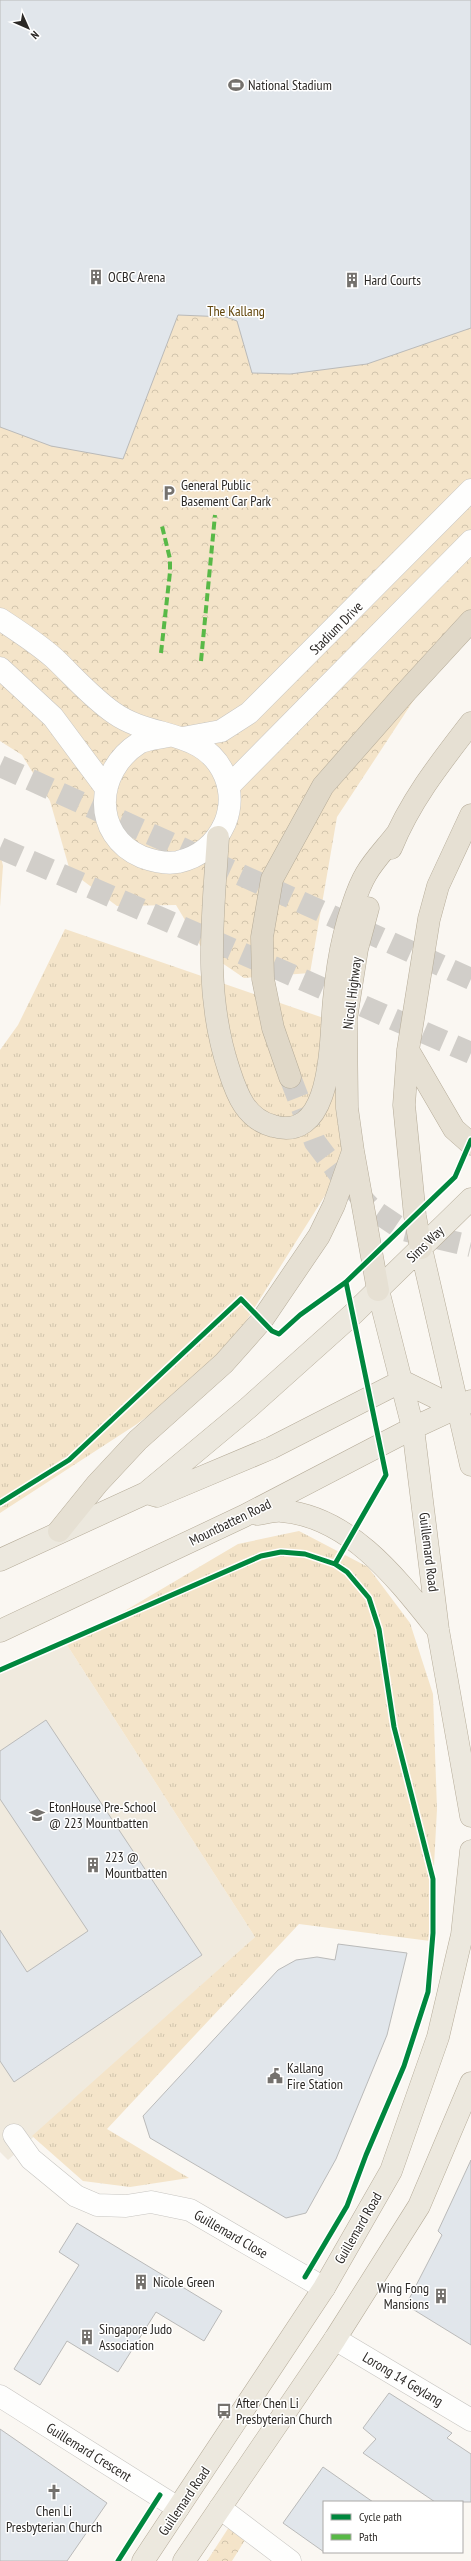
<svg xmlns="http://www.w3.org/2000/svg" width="471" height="2561" font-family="'PT Sans Narrow',sans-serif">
<defs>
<pattern id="grass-tufts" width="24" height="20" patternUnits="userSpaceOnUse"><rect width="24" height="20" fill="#f4e4c9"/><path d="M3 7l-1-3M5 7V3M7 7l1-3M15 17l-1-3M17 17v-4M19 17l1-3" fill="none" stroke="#d1c4ac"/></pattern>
<pattern id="forest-crowns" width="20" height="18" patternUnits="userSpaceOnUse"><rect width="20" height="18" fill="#f4e4c9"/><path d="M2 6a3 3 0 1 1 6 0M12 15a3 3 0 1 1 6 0" fill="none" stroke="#d1c4ac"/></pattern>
</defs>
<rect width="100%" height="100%" fill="#faf7f2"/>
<path fill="#f0eade" d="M67,1645L255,1937L8,2160L0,2152V1673Z"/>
<path fill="url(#grass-tufts)" d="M65,929L344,1025L353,1151L221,1361L137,1424L0,1513V1050L18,1025Z
M299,1531L368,1567L410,1623L433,1694L437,1809L430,1941L299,1924L107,2129L189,2178L130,2187L83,2181L32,2136L255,1937L67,1645L238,1544Z"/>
<path fill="url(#forest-crowns)" d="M0,0H471V622L450,645L337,817L310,973L244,978L203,950L176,905L117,906L70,871L50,801L22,755L0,741Z
M229,2527L245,2540L232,2561H207Z"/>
<path fill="#f4e4c9" d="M0,852L3,866L0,907Z"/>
<path fill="#e1e6eb" stroke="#babab9" d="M0,0H471V328L367,364L290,374L252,373L237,321L226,317L178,315L123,459L51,446L0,427Z
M46,1720L202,1955L14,2082L0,2061V1930L27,1972L88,1931L0,1799V1751Z
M338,1944L407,1953L387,2035L336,2159L306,2213L286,2218L150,2138L143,2116L278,1970L296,1960L317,1957L335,1960Z
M471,2160V2345L406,2305L442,2235L438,2231Z
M77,2223L222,2311L204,2341L156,2312L118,2372L67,2341L40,2385L14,2369L79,2265L59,2252Z
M389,2393L452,2433L447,2438L471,2454V2502H435L363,2453L376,2439L363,2428Z
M0,2429L107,2503L67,2561H0Z
M323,2467L373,2502H324V2552L283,2523Z"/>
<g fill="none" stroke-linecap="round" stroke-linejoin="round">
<path stroke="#d1cec9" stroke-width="22" stroke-dasharray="22 11" stroke-linecap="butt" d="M0,766L471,979
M0,848L471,1053
M290,1077L315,1142L340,1175L372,1209L403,1230L471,1246"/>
<defs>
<path id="minor" d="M14,2135L31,2159L76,2196L97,2205L126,2206L151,2202L190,2210L324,2288
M335,2339L471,2420
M0,2396L178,2508
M220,2508L290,2561"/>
<path id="tertiary" d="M0,619C18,631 37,643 54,658C73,676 92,698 114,713C152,740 205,728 225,776C231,791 231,808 225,823C216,843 200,857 178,862C166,864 153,861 142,857C91,835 95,771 139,743C146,739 159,738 168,736
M0,668L53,717L105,787
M183,738L221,731L249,713L471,490
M229,786L471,541"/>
<path id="primary" d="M421,1248L471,1465
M378,1290L413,1428L438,1630L471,1816
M402,1381L457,1408
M147,1493L157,1496L271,1448L402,1381
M257,1514C265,1513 274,1510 282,1511C351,1517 398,1580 438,1630
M0,1560L146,1493L248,1408L353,1314L471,1199
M0,1631L244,1516L413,1428L471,1401
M143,2561L324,2288L391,2171L438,2037L462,1935L471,1851
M184,2561L335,2339L419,2206L471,2083"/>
<path id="trunk" d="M218,837C213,917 203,992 229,1070C237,1095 246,1119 273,1126C335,1144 330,1035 334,1000C336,979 339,956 344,936C348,919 357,889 366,874C374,860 386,848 396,835
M391,848C410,801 440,763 471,723
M368,908L357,949L346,1019L347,1108L353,1151L378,1290
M408,1050L454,1129L471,1144
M421,1248L415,1216L404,1105L408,1050L429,919L438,886L471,815
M59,1531L97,1484L138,1440L224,1363L262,1320L319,1236L334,1205L352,1154"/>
<path id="motorway" d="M290,1077L273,1028L263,979L262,937L272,879L323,786L404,694L471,621"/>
</defs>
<use href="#minor" stroke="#c7c5c1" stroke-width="23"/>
<use href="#tertiary" stroke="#c7c5c1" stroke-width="23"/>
<use href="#primary" stroke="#b5ab98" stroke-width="23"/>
<use href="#trunk" stroke="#b5ab98" stroke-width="23"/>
<use href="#motorway" stroke="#b5ab98" stroke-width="23"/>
<use href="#minor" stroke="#fefefd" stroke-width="22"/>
<use href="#tertiary" stroke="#fefefd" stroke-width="22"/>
<use href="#primary" stroke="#ece8de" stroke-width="22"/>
<use href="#trunk" stroke="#e6e0d3" stroke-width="22"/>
<use href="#motorway" stroke="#e0d8c8" stroke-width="22"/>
<path stroke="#58b947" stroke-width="4" stroke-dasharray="8 4" stroke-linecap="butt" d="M161,653L170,572V559L162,526
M201,661L215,515"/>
<defs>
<path id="cycleway" d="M0,1503L69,1460L241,1299L272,1331L279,1334L300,1315L346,1282L455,1177L471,1140
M335,1564L386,1475L346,1282
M0,1670L261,1556L281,1552L305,1554L335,1564L347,1572L369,1598L379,1629L394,1727L433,1879V1933L428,1992L404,2066L366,2155L347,2206L305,2277
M118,2561L160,2495"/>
</defs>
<use href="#cycleway" stroke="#fff" stroke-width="8"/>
<use href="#cycleway" stroke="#00873e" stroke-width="5"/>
</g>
<defs>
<symbol id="stadium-bare" viewBox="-9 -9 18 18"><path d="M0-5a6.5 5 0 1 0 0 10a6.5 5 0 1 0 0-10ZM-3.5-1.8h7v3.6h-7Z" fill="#74716d" stroke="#fff" stroke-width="2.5" paint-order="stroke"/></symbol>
<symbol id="building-bare" viewBox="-9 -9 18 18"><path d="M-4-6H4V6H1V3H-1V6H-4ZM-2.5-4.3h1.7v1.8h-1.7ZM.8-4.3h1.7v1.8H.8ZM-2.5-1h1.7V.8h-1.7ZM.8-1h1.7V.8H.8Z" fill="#74716d" stroke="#fff" stroke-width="2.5" paint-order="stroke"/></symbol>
<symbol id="parking-bare" viewBox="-9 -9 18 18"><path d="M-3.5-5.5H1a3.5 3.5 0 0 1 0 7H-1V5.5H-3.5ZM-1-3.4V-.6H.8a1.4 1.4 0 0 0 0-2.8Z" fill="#74716d" stroke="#fff" stroke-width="2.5" paint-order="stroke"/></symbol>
<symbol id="school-bare" viewBox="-9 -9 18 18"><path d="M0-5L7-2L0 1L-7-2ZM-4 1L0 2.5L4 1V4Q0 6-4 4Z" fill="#74716d" stroke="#fff" stroke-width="2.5" paint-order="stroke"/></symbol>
<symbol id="civic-bare" viewBox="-9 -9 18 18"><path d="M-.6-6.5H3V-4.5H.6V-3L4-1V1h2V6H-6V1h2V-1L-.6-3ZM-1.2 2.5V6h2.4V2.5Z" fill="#74716d" stroke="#fff" stroke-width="2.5" paint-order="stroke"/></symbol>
<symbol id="bus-bare" viewBox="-9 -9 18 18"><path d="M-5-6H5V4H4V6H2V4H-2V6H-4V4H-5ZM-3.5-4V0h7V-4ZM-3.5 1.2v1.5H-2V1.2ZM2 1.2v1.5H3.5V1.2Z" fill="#74716d" stroke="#fff" stroke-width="2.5" paint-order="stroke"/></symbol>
<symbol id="church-bare" viewBox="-9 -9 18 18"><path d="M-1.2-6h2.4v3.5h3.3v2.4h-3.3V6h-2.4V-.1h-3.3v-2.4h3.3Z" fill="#74716d" stroke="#fff" stroke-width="2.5" paint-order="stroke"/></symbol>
</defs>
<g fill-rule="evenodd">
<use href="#stadium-bare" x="225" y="74" width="22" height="22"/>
<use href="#building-bare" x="85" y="266" width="22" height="22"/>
<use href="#building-bare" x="341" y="269" width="22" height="22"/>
<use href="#parking-bare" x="158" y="482" width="22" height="22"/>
<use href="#school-bare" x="26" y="1804" width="22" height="22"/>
<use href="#building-bare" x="82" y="1854" width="22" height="22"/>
<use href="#civic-bare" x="264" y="2065" width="22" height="22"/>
<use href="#building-bare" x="130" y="2271" width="22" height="22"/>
<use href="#building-bare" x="430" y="2285" width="22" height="22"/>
<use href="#building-bare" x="76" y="2326" width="22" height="22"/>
<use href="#bus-bare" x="213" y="2400" width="22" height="22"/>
<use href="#church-bare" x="43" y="2481" width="22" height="22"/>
</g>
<g text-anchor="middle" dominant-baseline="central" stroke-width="3" stroke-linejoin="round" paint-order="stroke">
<g font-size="14" fill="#2c2926" stroke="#fff" text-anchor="start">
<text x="248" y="85">National Stadium</text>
<text x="108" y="277">OCBC Arena</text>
<text x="364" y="280">Hard Courts</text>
<text x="181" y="485">General Public<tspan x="181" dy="16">Basement Car Park</tspan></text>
<text x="49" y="1807">EtonHouse Pre-School<tspan x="49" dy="16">@ 223 Mountbatten</tspan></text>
<text x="105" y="1857">223 @<tspan x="105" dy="16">Mountbatten</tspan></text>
<text x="287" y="2068">Kallang<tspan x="287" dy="16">Fire Station</tspan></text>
<text x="153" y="2282">Nicole Green</text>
<text x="429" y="2288" text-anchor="end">Wing Fong<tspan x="429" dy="16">Mansions</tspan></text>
<text x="99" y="2329">Singapore Judo<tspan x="99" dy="16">Association</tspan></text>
<text x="236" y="2403">After Chen Li<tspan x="236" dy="16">Presbyterian Church</tspan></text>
<text x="54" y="2511" text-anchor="middle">Chen Li<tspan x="54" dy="16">Presbyterian Church</tspan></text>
</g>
<g font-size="14" fill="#61450a" stroke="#fff">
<text x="236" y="311">The Kallang</text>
</g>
<g font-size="14" fill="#2c2926" stroke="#fff">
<text transform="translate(336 628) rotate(-45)">Stadium Drive</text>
<text transform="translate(352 993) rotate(-83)">Nicoll Highway</text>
<text transform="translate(425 1244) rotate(-44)">Sims Way</text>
<text transform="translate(230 1522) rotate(-26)">Mountbatten Road</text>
<text transform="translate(429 1552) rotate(83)">Guillemard Road</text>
<text transform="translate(358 2228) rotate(-60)">Guillemard Road</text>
<text transform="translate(231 2234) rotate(30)">Guillemard Close</text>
<text transform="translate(403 2379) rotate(31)">Lorong 14 Geylang</text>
<text transform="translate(89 2452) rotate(32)">Guillemard Crescent</text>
<text transform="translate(184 2501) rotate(-56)">Guillemard Road</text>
</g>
</g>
<rect x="323" y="2501" width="140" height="52" fill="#ffffff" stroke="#aba9a8"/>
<rect x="331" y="2514" width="20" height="6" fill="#00873e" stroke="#aba9a8"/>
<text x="359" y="2521" font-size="12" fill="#2c2926">Cycle path</text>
<rect x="331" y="2534" width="20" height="6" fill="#58b947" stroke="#aba9a8"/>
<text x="359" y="2541" font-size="12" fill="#2c2926">Path</text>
<g transform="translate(28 28) rotate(135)" stroke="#ffffff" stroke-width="3" paint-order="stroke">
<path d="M0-3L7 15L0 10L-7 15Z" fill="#2c2926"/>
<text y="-6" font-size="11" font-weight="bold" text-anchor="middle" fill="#2c2926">N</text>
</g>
</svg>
